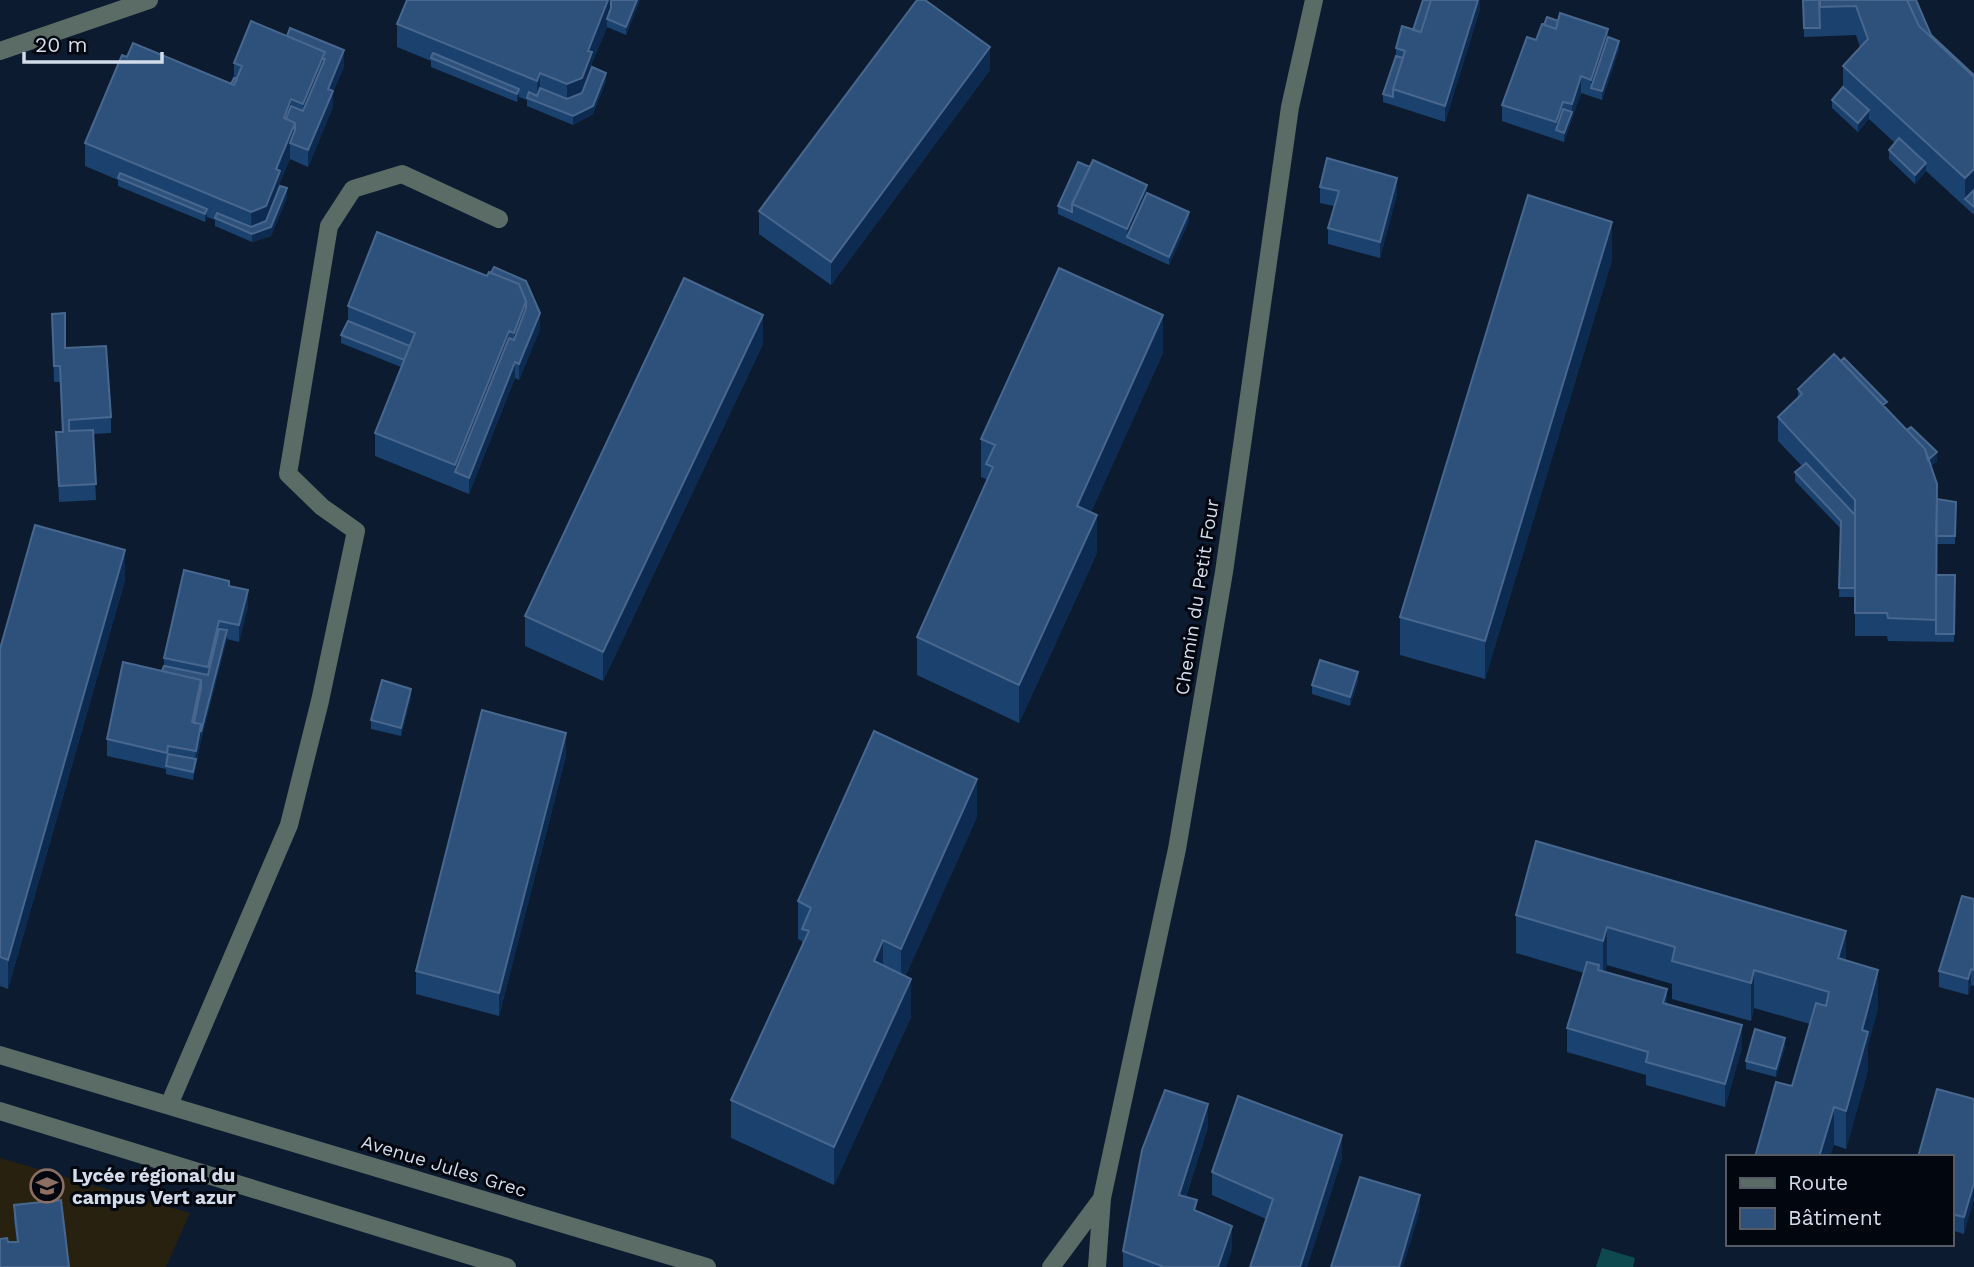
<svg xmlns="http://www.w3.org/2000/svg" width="1974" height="1267" font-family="'Work Sans',sans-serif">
<rect width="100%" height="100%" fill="#0c1b2f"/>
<path fill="#282110" d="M0,1158L190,1213L166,1267H0Z"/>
<path fill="#0d494f" d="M1602,1248L1635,1258L1633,1267H1596Z"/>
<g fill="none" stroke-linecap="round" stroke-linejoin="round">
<path stroke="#5b6b66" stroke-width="18" d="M0,51L149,0
M0,1055L707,1267
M169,1105L289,825L320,701L356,531L322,507L288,474L329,226L353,189L402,174L499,219
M0,1111L507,1267
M1051,1267L1100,1201
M1097,1267L1102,1198L1177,849L1224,572L1290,107L1314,0"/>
</g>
<path fill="#1b416f" d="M407,0H640L626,35L607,27L592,63V67L606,81L593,114L573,125L527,106V100L519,97L517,102L431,67V61L397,47V24Z
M1480,0V9L1445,122L1383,102V94L1396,56V48L1413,30Z
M1803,0H1916L1931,35L1974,75V215L1926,171L1915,184L1889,159V150L1895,143L1869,119L1858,132L1832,108V100L1843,87V66L1860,47L1856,35L1804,37Z
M1608,37L1619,50L1602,100L1581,93L1564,142L1502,121V105L1536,40Z
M127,57L231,84L234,78V63L344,67L333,92V107L308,167L290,159L280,182V186L287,197L271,236L252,242L215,226V220L207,217L205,222L118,186V180L85,166V143Z
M990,70L831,285L759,234V211Z
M1090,167L1147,185V193L1189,221L1169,265L1058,214V206Z
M1320,187L1397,194L1380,258L1328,244V228L1334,206L1320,203Z
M1612,260L1485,679L1400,655V617Z
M348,306L540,329L519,380L515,378L469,494L375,456V433L401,367L341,343V335L348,321Z
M52,314L65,348L111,417V433L93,434L96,500L59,502L56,432H62L60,382H54Z
M763,344L603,681L525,646V616Z
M1163,353L1091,512L1097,553L1019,723L917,675V637L986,483V479L981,477V439Z
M1798,389L1887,410L1937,461L1931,466L1937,499L1956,510L1955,544H1936V623L1955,575L1954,642L1888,641L1887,636H1855V548V597H1839L1841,529L1795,481V472L1802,466L1778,441V417L1798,399Z
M125,580L8,989L0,986V649Z
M229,586L248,606L239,642L227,639L201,740L193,780L166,774V769L107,756V739L162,671L164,666V658Z
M1358,681L1350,706L1312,694V685Z
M411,697L401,736L371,729V720Z
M566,756L499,1016L416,994V971Z
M977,817L905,976L911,1017L834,1185L731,1138V1100L802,945V941L798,939V901Z
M1536,841L1846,961L1878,1008L1868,1045V1070L1846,1149L1834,1145L1792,1086L1810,1024L1754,1008L1751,1021L1672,999V984L1607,965L1605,972L1667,1004L1742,1048L1725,1107L1646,1085V1075L1567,1052V1028L1584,973L1516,953V915Z
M1974,899V986L1971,985L1968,995L1939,987V971Z
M1785,1047L1776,1077L1746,1069V1061Z
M1974,1099L1964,1234L1951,1230V1157Z
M1208,1127L1186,1197L1197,1212L1232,1249L1226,1267H1123V1251Z
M1342,1158L1307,1267H1250L1266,1219L1212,1195V1172Z
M14,1205L69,1267L8,1242H17L14,1221Z"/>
<path fill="#0d2b50" d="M608,0H611V16L607,19V27L592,63V76L582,101L567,107V84L588,51Z
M637,0H640L626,35V27Z
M1478,0H1480V9L1445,122V106Z
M1608,29V46L1591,88V80Z
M1619,41V50L1602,100V91Z
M990,47V70L831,285V262Z
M344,50V67L333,92V107L308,167V150L328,89Z
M325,52V75L303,127V104Z
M540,73V96L537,104V81Z
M606,73V81L593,114L573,125V116Z
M1581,76V93L1564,142V133L1572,112V104Z
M519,89V97L517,102V94Z
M291,99V123L284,118Z
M1563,102V118L1556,130V122Z
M1869,110V119L1858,132V123Z
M295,123V145L290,143V159L280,182V194L287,188V197L271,236L252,242L251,212L276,169Z
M1926,163V171L1915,184V175Z
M1974,169V199H1965V178Z
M1397,178V194L1380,258V242Z
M1147,185V201L1127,237V229Z
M207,209V217L205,222V214Z
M1189,212V221L1169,265V257Z
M1612,222V260L1485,679V641Z
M526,301V325L514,356V333Z
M540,313V329L519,380V364Z
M763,315V344L603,681V652Z
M1163,315V353L1077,544V506Z
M509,331V354L455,472V465Z
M515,362V378L469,494V478Z
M1937,452V461L1925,472V464Z
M1097,515V553L1019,723V685Z
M125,550V580L8,989V960Z
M248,590V606L239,642V625Z
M219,621V637L208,683V667Z
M227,630V639L201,740L193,780L196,751L201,724Z
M1358,672V681L1350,706V697Z
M201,680V696L194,731L192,722Z
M411,689V697L401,736V728Z
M566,733V756L499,1016V993Z
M977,779V817L901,987V949Z
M1607,927V965L1603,979V941Z
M1846,931V969L1838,958Z
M883,940V978L874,961Z
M1971,969V985L1968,995V979Z
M1754,970V1008L1751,1021V983Z
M1878,970V1008L1868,1045V1070L1846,1149V1111L1862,1030Z
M911,979V1017L834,1185V1147Z
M1667,989V1013L1663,1003Z
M1742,1025V1048L1725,1107V1084Z
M1785,1038V1047L1776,1077V1069Z
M1208,1104V1127L1179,1218V1195Z
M1834,1107V1145L1830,1157H1819Z
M1342,1135V1158L1307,1267H1300Z
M1974,1183V1200L1964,1234V1217Z
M1420,1195V1211L1403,1267H1399Z
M1232,1226V1249L1226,1267H1218Z"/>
<path fill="#2e517c" stroke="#48678e" stroke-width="2" d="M407,0H608L588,51L592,52L582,78L567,84L540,73L537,81L397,24Z
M611,0H637L626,27L607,19L611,8Z
M917,0H925L990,47L831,262L759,211Z
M1423,0H1431L1421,32L1413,30Z
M1431,0H1478L1445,106L1393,89L1405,51L1396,48L1402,26L1421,32Z
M1803,0H1819L1820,28H1804Z
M1820,0H1907L1919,26L1974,77V169L1965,178L1843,66L1868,39L1856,6L1820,7Z
M1907,0H1916L1931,35L1974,75V77L1919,26Z
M1560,13L1608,29L1591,80L1581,76L1572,104L1563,102L1556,122L1502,105L1527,37L1536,40L1542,24L1556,29Z
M1547,17L1558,21L1556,29L1544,25Z
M251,21L325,52L303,104L291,99L284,118L295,123L276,169L280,171L266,206L251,212L85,143L122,55L127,57L133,43L234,85L242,66L234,63Z
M290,28L344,50L328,89L333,91L308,150L290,143L295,130V123L286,119L291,106L303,111L325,59L322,58L325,52L287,36Z
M1608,37L1619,41L1602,91L1591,88Z
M433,53L519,89L517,94L431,58Z
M1396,56L1403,58L1393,89V97L1383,94Z
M592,67L606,73L593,106L573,116L527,98L529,92L537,96L540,88L567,99L582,93Z
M234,78L237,79L234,85L231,84Z
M1843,87L1869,110L1858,123L1832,100Z
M1563,109L1572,112L1564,133L1556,130Z
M1899,138L1926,163L1915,175L1889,150Z
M1327,158L1397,178L1380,242L1328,228L1339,191L1320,187Z
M1093,160L1147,185L1127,229L1072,204Z
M1078,162L1090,167L1072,204V212L1058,206Z
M120,173L207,209L205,214L118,178Z
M280,186L287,188L271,227L252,234L215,218L217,213L251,227L266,221Z
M1974,190V207L1965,199Z
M1147,193L1189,212L1169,257L1127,237Z
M1528,195L1612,222L1485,641L1400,617Z
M377,232L487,276L489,272L519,284L526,301L514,333L509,331L455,465L375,433L415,333L348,306Z
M494,267L526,281L540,313L519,364L515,362L469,478L455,472L509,338L514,340L526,308V301L519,284L491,273Z
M1059,268L1163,315L1077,506L1097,515L1019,685L917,637L993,467L986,464L995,445L981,439Z
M684,278L763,315L603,652L525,616Z
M65,313V348L106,346L111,417L69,420V431L93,430L96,484L59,486L56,432H63L60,366H54L52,314Z
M348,321L410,346L404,360L341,335Z
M1834,354L1925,449L1937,484L1936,620L1888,618L1887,613H1855V500L1778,417L1802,394L1798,389Z
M1844,358L1887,402L1883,405L1841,361Z
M1911,427L1937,452L1928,460L1925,449L1907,430Z
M1806,463L1855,515V588H1839L1841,521L1795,472Z
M1937,499L1956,502L1955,536H1936Z
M35,525L125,550L8,960L0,957V649Z
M184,570L229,581V586L248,590L239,625L219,621L208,667L164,658Z
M1936,575H1955L1954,634H1936Z
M219,629L227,630L201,732V724L194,723L201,688V680L162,671L164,666L208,675Z
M1320,660L1358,672L1350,697L1312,685Z
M123,662L201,680L192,722L201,724L196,751L168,746L167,753L107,739Z
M382,680L411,689L401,728L371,720Z
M482,710L566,733L499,993L416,971Z
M874,731L977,779L901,949L883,940L874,961L911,979L834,1147L731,1100L809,931L802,929L811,908L798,901Z
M168,754L196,759L193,772L166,766Z
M1536,841L1846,931L1838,958L1878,970L1862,1030L1868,1032L1846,1111L1834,1107L1819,1157H1755L1776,1082L1792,1086L1816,1003L1826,1006L1829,992L1754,970L1751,983L1672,961L1675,947L1607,927L1603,941L1516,915Z
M1962,896L1974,899V970L1971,969L1968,979L1939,971Z
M1587,962L1599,965L1598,970L1667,989L1663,1003L1742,1025L1725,1084L1646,1062L1648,1052L1567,1028Z
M1755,1029L1785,1038L1776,1069L1746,1061Z
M1937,1089L1974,1099V1183L1964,1217L1951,1214V1157H1918Z
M1165,1090L1208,1104L1179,1195L1197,1200L1194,1210L1232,1226L1218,1267H1164L1123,1251L1142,1150Z
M1238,1096L1342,1135L1300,1267H1250L1273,1199L1212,1172Z
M1360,1177L1420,1195L1399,1267H1331Z
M61,1200L69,1267H0V1239L7,1238L8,1242H18L14,1205Z"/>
<defs>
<symbol id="school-ring" viewBox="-11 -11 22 22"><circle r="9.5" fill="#02060e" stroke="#8d6e63" stroke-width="1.5"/><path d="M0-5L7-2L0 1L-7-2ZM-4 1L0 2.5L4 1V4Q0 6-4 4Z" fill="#8d6e63"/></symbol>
</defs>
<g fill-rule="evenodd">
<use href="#school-ring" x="28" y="1167" width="38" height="38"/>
</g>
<g text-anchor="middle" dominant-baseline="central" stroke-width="6" stroke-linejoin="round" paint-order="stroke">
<g font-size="19" fill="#d2dcea" stroke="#02060e">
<text transform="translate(1197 597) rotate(-81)">Chemin du Petit Four</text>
<text transform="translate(444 1166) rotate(17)">Avenue Jules Grec</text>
</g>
<g font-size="19" font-weight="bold" fill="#d2dcea" stroke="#02060e" text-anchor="start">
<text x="72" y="1175">Lycée régional du<tspan x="72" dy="22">campus Vert azur</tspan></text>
</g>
</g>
<rect x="1726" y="1155" width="228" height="91" fill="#02060e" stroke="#555c66" stroke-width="2"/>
<rect x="1740" y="1178" width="35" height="10" fill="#5b6b66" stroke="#555c66" stroke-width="2"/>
<text x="1788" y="1190" font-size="21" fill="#d2dcea">Route</text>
<rect x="1740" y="1208" width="35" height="21" fill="#2e517c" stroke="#555c66" stroke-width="2"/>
<text x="1788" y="1225" font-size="21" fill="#d2dcea">Bâtiment</text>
<path d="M24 52v10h138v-10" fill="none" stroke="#d2dcea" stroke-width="3.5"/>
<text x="35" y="52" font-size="21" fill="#d2dcea" stroke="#02060e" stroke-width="5" paint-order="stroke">20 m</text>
</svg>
